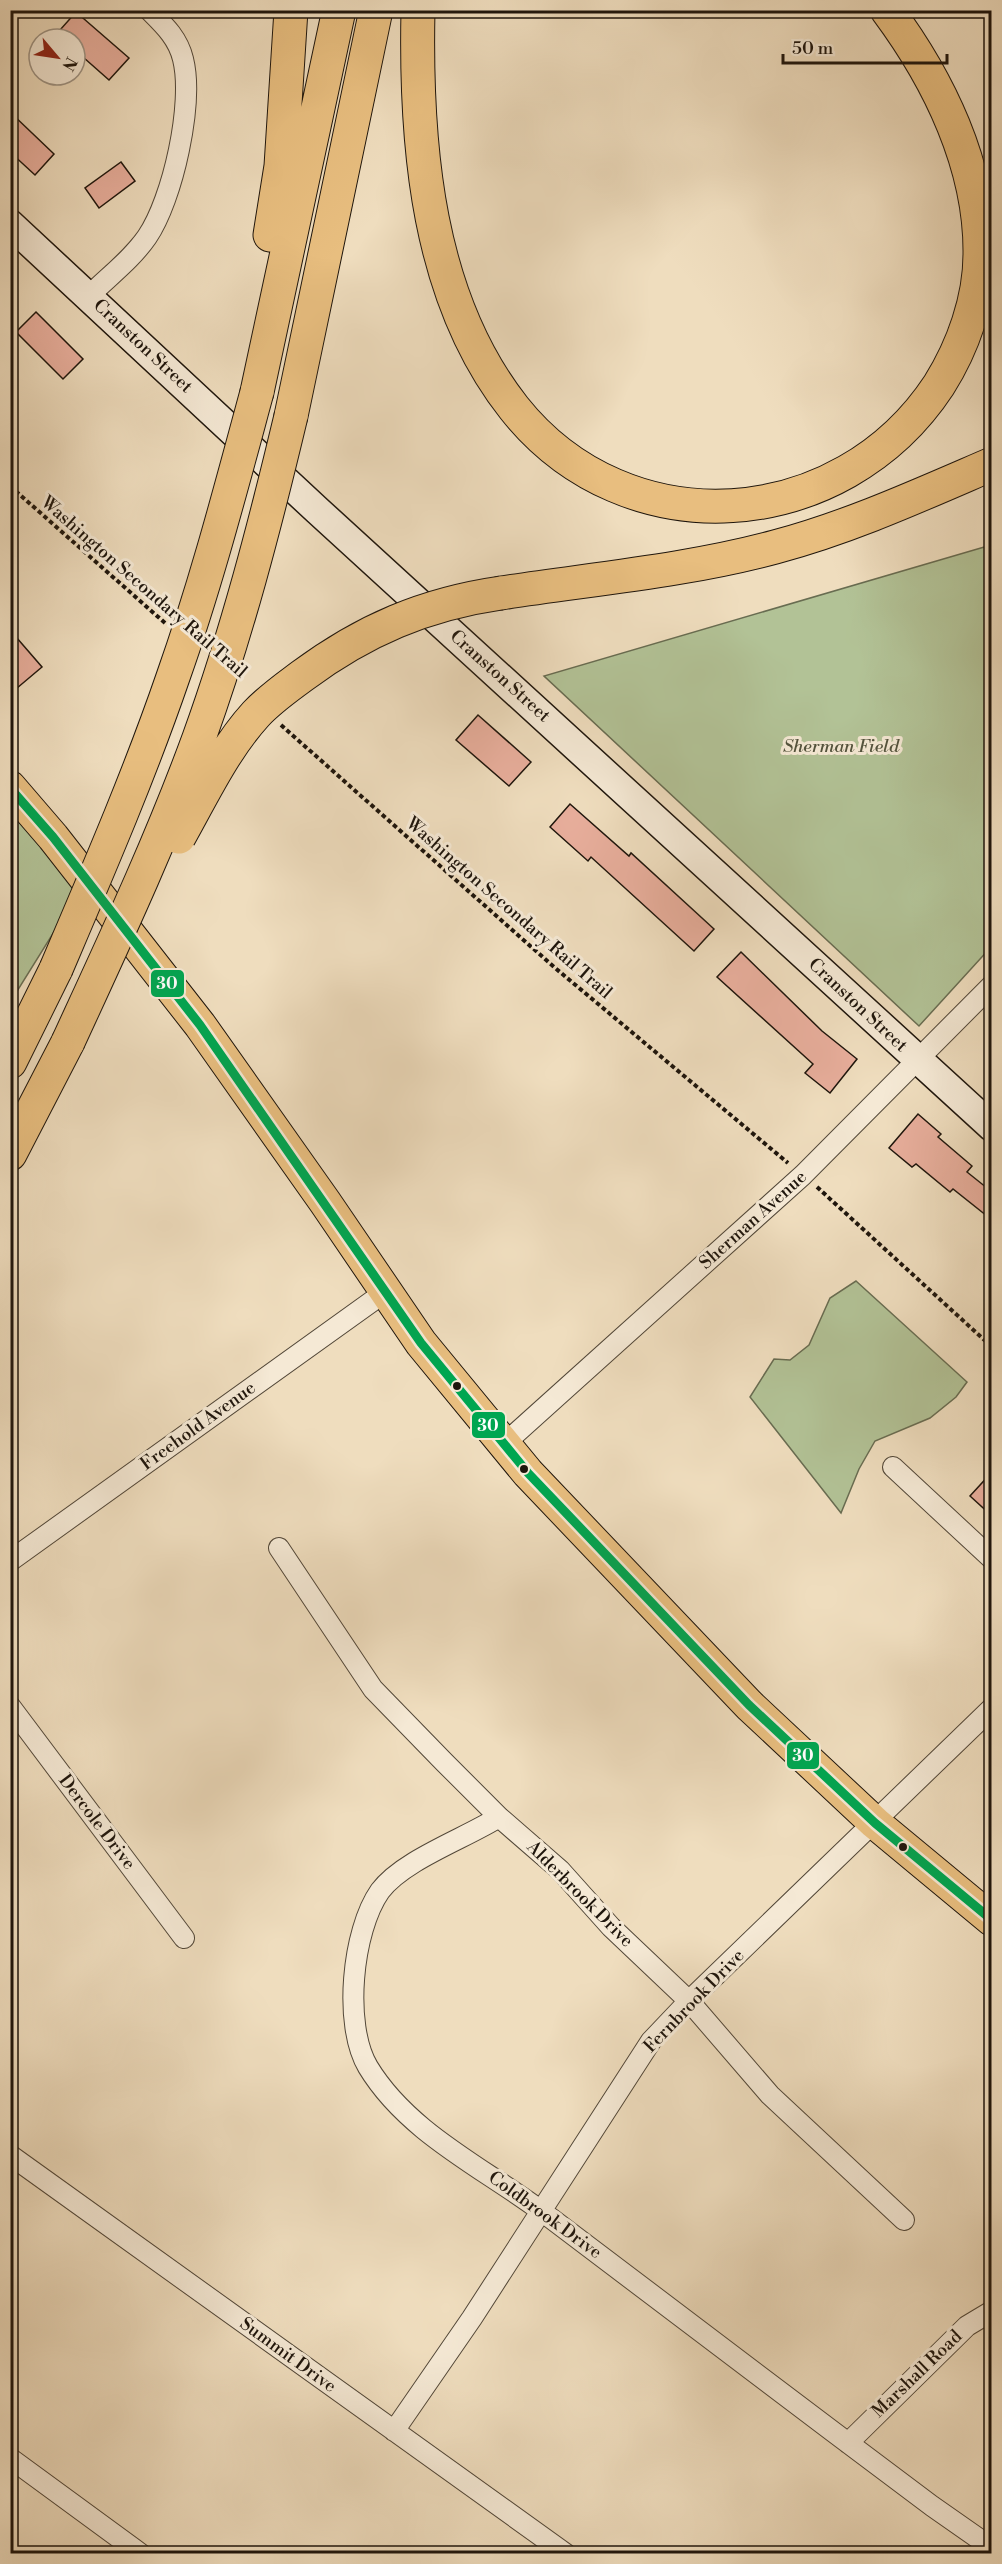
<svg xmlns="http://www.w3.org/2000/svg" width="1002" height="2564" font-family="'Libre Bodoni',serif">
<rect width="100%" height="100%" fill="#efddbe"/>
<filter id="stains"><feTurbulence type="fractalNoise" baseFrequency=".00333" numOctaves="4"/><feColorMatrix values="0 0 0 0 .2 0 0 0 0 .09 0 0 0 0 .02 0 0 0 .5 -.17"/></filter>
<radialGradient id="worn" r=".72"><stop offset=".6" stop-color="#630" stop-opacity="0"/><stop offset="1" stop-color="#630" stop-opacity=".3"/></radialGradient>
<path fill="#b2c296" stroke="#686c51" stroke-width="1.5" d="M991,545V947L919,1026L544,676Z
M10,795L78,870L72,903L11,1001Z
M856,1281L967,1382L956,1397L930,1418L875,1441L859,1469L841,1513L750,1397L774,1359L790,1360L809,1345L830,1298Z"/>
<path fill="#e8ae9c" stroke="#1e150c" stroke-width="1.5" d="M76,12L129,58L109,80L75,50V39H52Z
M10,112L54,154L35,175L10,152Z
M121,162L135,181L99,208L85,188Z
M36,312L83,359L63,379L16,332Z
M10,630L42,667L10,694Z
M478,715L531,762L509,786L456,740Z
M570,804L629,856L631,853L714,929L694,951L591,857L588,861L550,827Z
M741,952L822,1031L857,1059L830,1093L805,1073L813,1064L717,977Z
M918,1114L941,1134L938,1137L972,1166L967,1172L992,1192V1220L953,1189L950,1192L916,1164L912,1167L889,1148Z
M992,1472V1516L970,1496Z"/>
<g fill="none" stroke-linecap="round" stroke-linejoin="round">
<defs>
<path id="street" d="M89,296C109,276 131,260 147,237C173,199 194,103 183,59C178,38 164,25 149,10
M504,1444L803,1175L992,985
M893,1467L992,1559
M279,1548L373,1689L444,1762L499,1817L560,1870L611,1927L689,2001L770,2095L904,2220
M10,1561L385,1292
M10,1706L184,1938
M499,1817C466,1838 403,1860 380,1891C352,1931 343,2025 368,2067C408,2133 484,2168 544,2213C673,2310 802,2409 932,2506L992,2548
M10,2155L566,2554
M394,2431L472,2318L651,2041L689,2001L992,1708
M848,2443L967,2326L992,2311
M10,2458L141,2554"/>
<path id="secondary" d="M10,224L317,510L992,1127"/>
<path id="primary" d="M10,787L53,837L200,1025L325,1202L421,1343L528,1473L749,1705L875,1823L992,1920"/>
<path id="highway" d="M418,10C415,145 427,298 514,408C627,550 841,534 939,385C963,347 980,299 980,254C981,166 939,80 887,10
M270,235L281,166L291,10
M257,392L339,10
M291,416L376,10
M501,593C592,579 686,571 775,547C850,527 920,495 992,464
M10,1062L56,969
M10,1154L68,1042"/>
</defs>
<use href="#street" stroke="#524738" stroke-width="22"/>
<use href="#secondary" stroke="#1e150c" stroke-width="31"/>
<use href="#primary" stroke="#1e150c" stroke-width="34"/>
<use href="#highway" stroke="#1e150c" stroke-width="35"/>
<path stroke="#1e150c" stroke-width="4" stroke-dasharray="4.5 3" stroke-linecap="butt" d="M10,486L165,623
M281,725L554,967L788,1163
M817,1187L992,1347"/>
<use href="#street" stroke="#f5e9d5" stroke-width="20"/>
<use href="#secondary" stroke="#f5e9d5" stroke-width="28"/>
<use href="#primary" stroke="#e8be7f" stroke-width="32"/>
<use href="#highway" stroke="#e8be7f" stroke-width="33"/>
<defs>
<path id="highway-bridge" d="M179,837C202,796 224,749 256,714C270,699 286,688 302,676C364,630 425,604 501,593
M56,969C97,873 139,776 173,677C206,584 231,488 257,392
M68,1042C114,942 161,842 199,738C237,633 265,525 291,416"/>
</defs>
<use href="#highway-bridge" stroke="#1e150c" stroke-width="35" stroke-linecap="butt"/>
<use href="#highway-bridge" stroke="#e8be7f" stroke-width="33"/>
<defs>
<path id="bus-1" d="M10,788L53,837L200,1025L421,1343L528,1473L749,1705L875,1823L992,1920"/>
</defs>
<use href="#bus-1" stroke="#f5e9d5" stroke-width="14"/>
<use href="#bus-1" stroke="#00a651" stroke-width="9"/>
</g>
<g fill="#1e150c" stroke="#f5e9d5" stroke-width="2">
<circle cx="457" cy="1386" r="5"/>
<circle cx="524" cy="1469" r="5"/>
<circle cx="903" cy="1847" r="5"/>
</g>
<g text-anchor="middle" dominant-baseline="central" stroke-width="6" stroke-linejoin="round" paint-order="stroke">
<g font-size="18" fill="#1e150c" stroke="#f5e9d5">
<text transform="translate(143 346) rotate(43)">Cranston Street</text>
<text transform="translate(144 587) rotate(41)">Washington Secondary Rail Trail</text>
<text transform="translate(500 676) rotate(42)">Cranston Street</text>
<text transform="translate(509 908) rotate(41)">Washington Secondary Rail Trail</text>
<text transform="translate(858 1005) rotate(43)">Cranston Street</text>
<text transform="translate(753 1220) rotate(-42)">Sherman Avenue</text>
<text transform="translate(198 1426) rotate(-36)">Freehold Avenue</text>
<text transform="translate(97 1822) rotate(53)">Dercole Drive</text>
<text transform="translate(580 1894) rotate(45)">Alderbrook Drive</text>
<text transform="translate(694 2001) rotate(-46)">Fernbrook Drive</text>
<text transform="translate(545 2215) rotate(36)">Coldbrook Drive</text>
<text transform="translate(288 2355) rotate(36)">Summit Drive</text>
<text transform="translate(917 2374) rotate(-44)">Marshall Road</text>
</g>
<g font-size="18" font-style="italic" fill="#52523c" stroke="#f5e9d5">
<text x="841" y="746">Sherman Field</text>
</g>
</g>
<g stroke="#f5e9d5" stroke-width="2">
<rect x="150" y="969" width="35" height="29" rx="6" fill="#00a651"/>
<rect x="471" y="1411" width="35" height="28" rx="6" fill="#00a651"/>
<rect x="786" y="1741" width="34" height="29" rx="6" fill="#00a651"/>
</g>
<g font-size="16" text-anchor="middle" font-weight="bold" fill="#fff">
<text x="167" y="989">30</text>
<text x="488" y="1431">30</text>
<text x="803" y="1761">30</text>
</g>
<rect width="1002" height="2564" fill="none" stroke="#efddbe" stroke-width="36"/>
<rect x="12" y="12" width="978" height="2540" fill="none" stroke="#1e150c" stroke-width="3"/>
<rect x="18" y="18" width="966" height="2528" fill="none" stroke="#1e150c" stroke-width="1.5"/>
<g transform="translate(57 57) rotate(119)"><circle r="28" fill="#f5e9d5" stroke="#9f9485" stroke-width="1.5"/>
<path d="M0-4.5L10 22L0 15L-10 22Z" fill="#8f2418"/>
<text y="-9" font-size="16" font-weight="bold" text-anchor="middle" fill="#1e150c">N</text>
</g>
<path d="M783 54v9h164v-9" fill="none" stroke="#1e150c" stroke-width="3"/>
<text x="792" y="54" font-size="18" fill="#1e150c" stroke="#f5e9d5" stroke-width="4.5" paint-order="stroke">50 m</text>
<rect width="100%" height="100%" filter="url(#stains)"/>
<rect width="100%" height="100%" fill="url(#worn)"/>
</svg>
